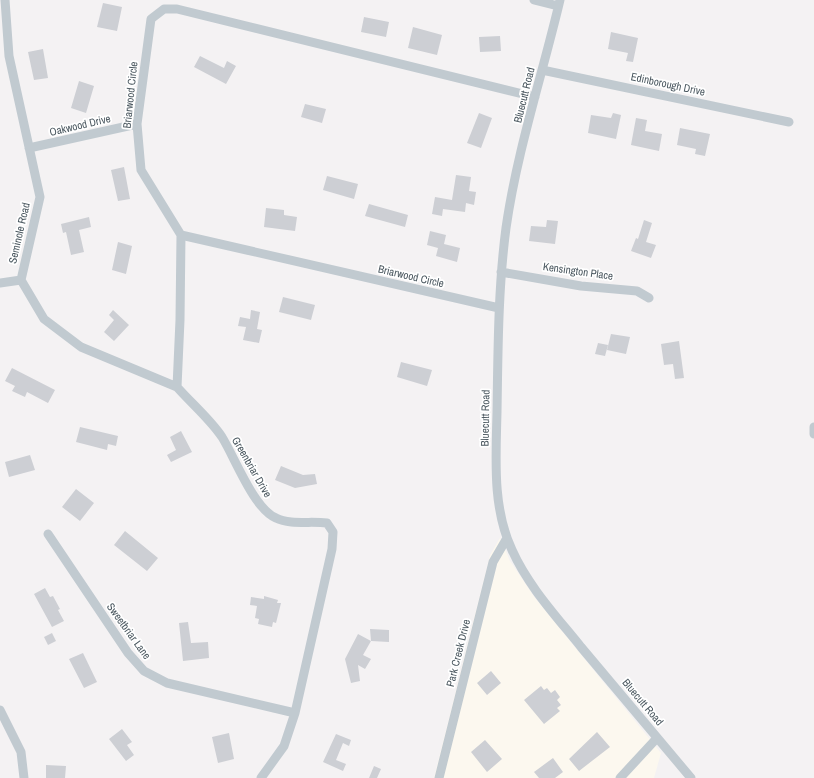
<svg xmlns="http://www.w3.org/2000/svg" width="814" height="778" font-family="'Archivo Narrow',sans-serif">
<rect width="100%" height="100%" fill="#f4f2f3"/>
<path fill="#fcf8ef" d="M500,538L510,561L535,598L661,753L654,778H434L490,555Z"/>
<path fill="#cdcfd4" d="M103,3L122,7L117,31L97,27Z
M364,17L389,22L386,37L361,32Z
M413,27L442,35L437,55L408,48Z
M611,32L638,38L633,62L626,61L628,53L608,49Z
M500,36L501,51L480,52L479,37Z
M43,49L48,78L34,80L28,52Z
M200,56L224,68L227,61L236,66L226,84L194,67Z
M79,81L94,86L86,113L71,108Z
M305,104L326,109L322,123L301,117Z
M479,113L492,118L481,148L467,143Z
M613,113L621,115L616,139L588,133L591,115L611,118Z
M636,118L647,120L645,131L662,134L659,151L631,145Z
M680,128L710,134L705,156L695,154L696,149L677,145Z
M124,167L130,199L118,201L111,170Z
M456,175L471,177L469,191L476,192L474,205L466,203L465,212L443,209L442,216L432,214L435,197L452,200Z
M327,176L358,184L354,199L323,190Z
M369,204L408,215L405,227L365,216Z
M266,208L284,210V215L297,217L295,231L264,227Z
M89,217L91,227L79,230L84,252L71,255L66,232L63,233L61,224Z
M547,220L558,221L555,244L529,241L531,226L546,227Z
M644,220L652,223L646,242L656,245L651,258L631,251L636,238L638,239Z
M430,231L446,235L444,244L460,248L457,262L436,256L438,248L427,245Z
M118,242L132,246L126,274L112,270Z
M283,297L315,305L311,320L279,312Z
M113,310L129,325L114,341L104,332L114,320L109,315Z
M251,310L260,312L257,329L262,330L259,343L243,340L246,327L238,326L240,317L250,319Z
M611,334L630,337L626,354L607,350Z
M679,341L684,378L675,379L673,364L664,365L661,344Z
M598,343L608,345L605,356L595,354Z
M401,362L432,370L427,386L397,377Z
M12,368L55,390L48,403L27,392L25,397L12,391L15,386L5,381Z
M80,427L118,436L116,446L108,444L107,450L76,442Z
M181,431L192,452L171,462L167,455L176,450L170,437Z
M30,455L35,470L9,477L5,462Z
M281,466L303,475L315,474L317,484L295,488L275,480Z
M76,489L94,503L80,521L62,507Z
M125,531L158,558L147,571L114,545Z
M45,588L50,597L53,596L60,609L58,610L64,621L52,627L34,594Z
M264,596L278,600L277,603H281L276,623L273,622L272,627L258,624L259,619L255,618L257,606L250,605L251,597L264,599Z
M188,622L191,643L208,642L209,658L183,661L179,623Z
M370,629L389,630V642L371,641Z
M52,633L56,641L48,645L44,637Z
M358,634L371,641L363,655L371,659L365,669L358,665L360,681L351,683L345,659Z
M83,653L97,682L84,688L69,659Z
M491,671L501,683L487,695L477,683Z
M541,686L544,690L547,688L551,693L555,690L560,697L557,700L561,705L557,708L560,711L544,724L524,700Z
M122,729L132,742L127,745L134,755L126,761L109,739Z
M597,732L610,747L579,771L569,759Z
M229,733L234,759L218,763L212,737Z
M336,734L351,740L349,746L343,743L336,760L346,764L343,771L323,762Z
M485,740L502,759L487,772L471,752Z
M553,758L563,772L555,778H539L534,772Z
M46,765L66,766L65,778H46Z
M374,766L381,769L377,778H369Z"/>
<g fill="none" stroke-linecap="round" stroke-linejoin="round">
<path stroke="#c1cad0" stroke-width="9" d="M5,0L9,56L40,197L21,280L44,319L81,347L177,387
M534,0L558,6
M560,0C542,76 517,151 506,228C498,289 498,351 497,412C496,458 492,507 512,550C528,586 557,617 581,647C618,691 654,734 691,778
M542,70L789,122
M29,148L137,124
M181,235L180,320L177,387C191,403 210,419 222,437C235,458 254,509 276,518C290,525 311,521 327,523L333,532L332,549L295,713L284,746L261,778
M501,272L581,286L637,291L649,298
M0,283L21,280
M499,308L181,235L141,170L137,124L151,19L164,9H177L535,97
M814,427V434
M48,534L128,653L144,671L167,683L295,713
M0,710L21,752L24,778
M439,778L493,562L507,538
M620,778L657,738"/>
</g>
<g text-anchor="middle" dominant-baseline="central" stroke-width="3.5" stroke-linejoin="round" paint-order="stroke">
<g font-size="11" fill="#4a575f" stroke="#fff">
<text transform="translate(668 84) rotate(12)">Edinborough Drive</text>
<text transform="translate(130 95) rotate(-84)">Briarwood Circle</text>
<text transform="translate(524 95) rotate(-76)">Bluecutt Road</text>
<text transform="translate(80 125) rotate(-13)">Oakwood Drive</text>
<text transform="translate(19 233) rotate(-77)">Seminole Road</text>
<text transform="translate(578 271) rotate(8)">Kensington Place</text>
<text transform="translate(411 276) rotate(13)">Briarwood Circle</text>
<text transform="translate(485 418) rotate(-89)">Bluecutt Road</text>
<text transform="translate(252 467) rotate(60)">Greenbriar Drive</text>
<text transform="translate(129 631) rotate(54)">Sweetbriar Lane</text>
<text transform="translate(458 653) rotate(-76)">Park Creek Drive</text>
<text transform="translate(643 702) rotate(50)">Bluecutt Road</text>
</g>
</g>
</svg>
